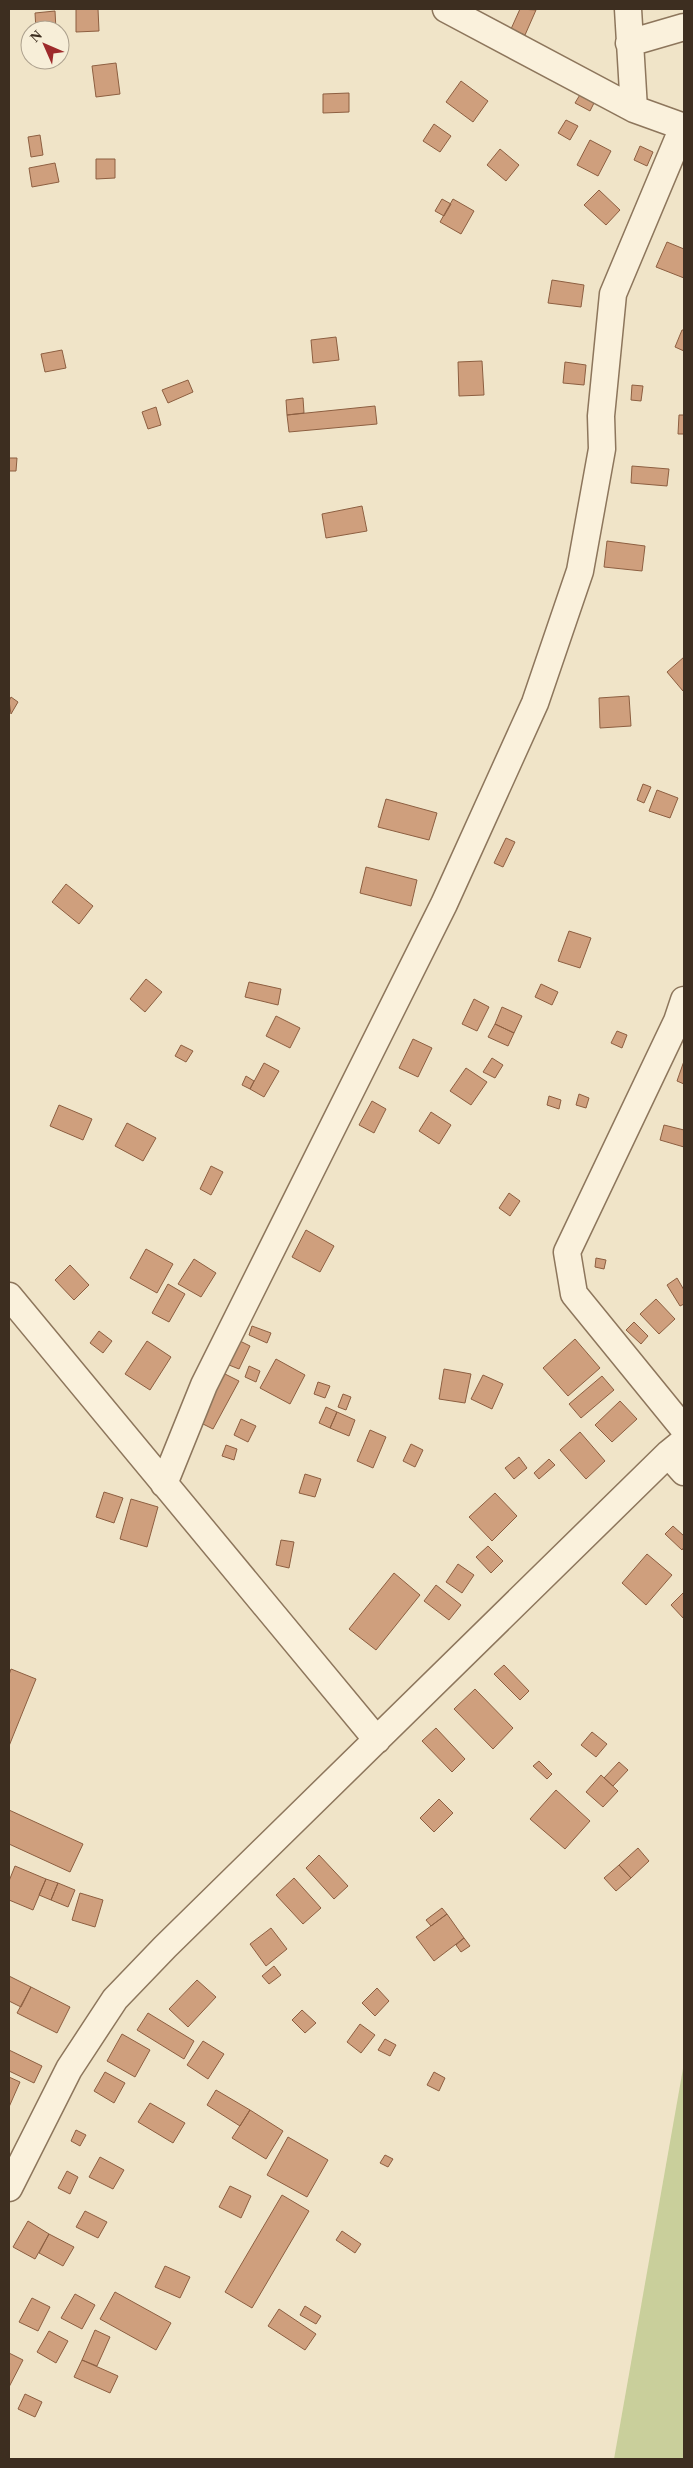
<svg xmlns="http://www.w3.org/2000/svg" width="693" height="2468" font-family="Georgia,serif">
<rect width="100%" height="100%" fill="#f0e4c8"/>
<path fill="#c9cf9b" d="M684,2063V2459H614Z"/>
<path fill="#cf9f7d" stroke="#8d5f41" d="M76,9H98L99,31L76,32Z
M520,9L536,10L525,35L511,29Z
M55,11L56,30H36L35,13Z
M116,63L120,94L96,97L92,66Z
M461,81L488,101L473,122L446,102Z
M349,93V112L323,113V94Z
M581,93L595,101L590,111L575,103Z
M566,120L578,126L570,140L558,133Z
M434,124L451,136L440,152L423,141Z
M40,135L43,155L31,157L28,137Z
M590,140L611,151L598,176L577,165Z
M640,146L653,152L647,166L634,160Z
M500,149L519,165L506,181L487,165Z
M96,159H115V178L96,179Z
M55,163L59,182L32,187L29,168Z
M599,190L620,210L606,225L584,205Z
M442,199L451,204L444,216L435,211Z
M453,199L474,211L461,234L440,222Z
M667,242L684,249V278L656,267Z
M552,280L584,285L581,307L548,303Z
M682,330H684V351L675,347Z
M336,337L339,360L313,363L311,340Z
M62,350L66,368L45,372L41,354Z
M482,361L484,395L459,396L458,362Z
M565,362L586,365L584,385L563,383Z
M188,380L193,392L168,403L162,390Z
M632,385L643,386L641,401L631,400Z
M303,398L304,413L287,415L286,400Z
M375,406L377,424L289,432L287,415Z
M156,407L161,425L148,429L142,412Z
M679,415H684V434H678Z
M9,458H17L16,471H9Z
M632,466L669,469L667,486L631,483Z
M362,506L367,531L326,538L322,514Z
M607,541L645,546L642,571L604,567Z
M684,657V690L683,691L667,672Z
M629,696L631,726L600,728L599,698Z
M11,697L18,702L11,714L9,701Z
M643,784L651,787L644,803L637,800Z
M657,790L678,798L670,818L649,811Z
M386,799L437,813L429,840L378,827Z
M506,838L515,842L503,867L494,863Z
M366,867L417,880L411,906L360,893Z
M66,884L93,906L79,924L52,902Z
M569,931L591,938L580,968L558,961Z
M146,979L162,992L145,1012L130,999Z
M249,982L281,989L278,1005L245,997Z
M541,984L558,992L552,1005L535,997Z
M474,999L489,1007L477,1031L462,1024Z
M502,1007L522,1016L514,1033L495,1024Z
M276,1016L300,1028L290,1048L266,1036Z
M495,1024L514,1033L508,1046L488,1037Z
M617,1031L627,1035L622,1048L611,1043Z
M413,1039L432,1048L418,1077L399,1068Z
M181,1045L193,1051L186,1062L175,1056Z
M492,1058L503,1065L495,1078L483,1072Z
M684,1061V1084L677,1081Z
M264,1063L279,1071L264,1097L250,1089Z
M466,1068L487,1082L471,1105L450,1091Z
M246,1076L254,1081L250,1089L242,1085Z
M579,1094L589,1098L586,1108L576,1105Z
M549,1096L561,1100L559,1109L547,1105Z
M372,1101L386,1109L374,1133L359,1125Z
M59,1105L92,1119L83,1140L50,1126Z
M431,1112L451,1125L439,1144L419,1131Z
M127,1123L156,1138L143,1161L115,1146Z
M664,1125L684,1130V1147L660,1140Z
M211,1166L223,1172L211,1195L200,1189Z
M509,1193L520,1201L510,1216L499,1208Z
M306,1230L334,1246L320,1272L292,1257Z
M146,1249L173,1264L157,1293L130,1278Z
M596,1258L606,1260L604,1269L595,1267Z
M194,1259L216,1273L201,1297L178,1284Z
M70,1265L89,1285L74,1300L55,1280Z
M677,1278L684,1290V1304L680,1306L667,1285Z
M168,1284L185,1294L169,1322L152,1313Z
M656,1299L675,1319L659,1334L640,1314Z
M634,1322L648,1336L641,1344L626,1330Z
M252,1326L271,1333L267,1343L249,1335Z
M99,1331L112,1341L103,1353L90,1343Z
M575,1339L600,1368L568,1396L543,1368Z
M147,1341L171,1357L150,1390L125,1374Z
M240,1341L250,1346L239,1369L229,1365Z
M276,1359L305,1375L290,1404L260,1388Z
M249,1366L260,1371L256,1382L245,1377Z
M444,1369L471,1374L465,1403L439,1399Z
M225,1374L239,1381L213,1429L199,1422Z
M483,1375L503,1384L492,1409L471,1399Z
M602,1376L614,1390L581,1418L569,1404Z
M318,1382L330,1386L325,1398L314,1394Z
M343,1394L351,1397L346,1410L338,1407Z
M620,1401L637,1419L612,1442L595,1425Z
M326,1407L337,1412L330,1428L319,1423Z
M337,1412L355,1420L349,1436L330,1428Z
M241,1419L256,1426L248,1442L234,1435Z
M370,1430L386,1437L373,1468L357,1461Z
M580,1432L605,1461L586,1479L560,1450Z
M411,1444L423,1450L415,1467L403,1461Z
M226,1445L237,1449L234,1460L222,1456Z
M519,1457L527,1468L514,1479L505,1468Z
M549,1459L555,1465L539,1479L534,1473Z
M305,1474L321,1479L315,1497L299,1493Z
M104,1492L123,1498L114,1523L96,1517Z
M495,1493L517,1516L492,1541L469,1517Z
M131,1499L158,1507L147,1547L120,1539Z
M673,1526L684,1536V1547L682,1550L665,1534Z
M281,1540L294,1542L289,1568L276,1565Z
M488,1546L503,1561L491,1573L476,1557Z
M647,1554L672,1575L646,1605L622,1583Z
M458,1564L474,1575L462,1593L446,1582Z
M394,1573L420,1595L376,1650L349,1629Z
M436,1585L461,1605L449,1620L424,1601Z
M684,1592V1619L671,1605Z
M504,1665L529,1691L520,1700L494,1674Z
M11,1669L36,1679L9,1746V1675Z
M475,1689L513,1728L493,1749L454,1709Z
M436,1728L465,1759L452,1772L422,1741Z
M592,1732L607,1744L596,1757L581,1745Z
M539,1761L552,1774L547,1779L533,1766Z
M619,1762L628,1770L613,1786L604,1778Z
M601,1775L618,1791L603,1807L586,1792Z
M556,1790L590,1821L565,1849L530,1819Z
M439,1799L453,1813L434,1832L420,1818Z
M9,1810L83,1844L70,1872L9,1844Z
M638,1848L649,1861L631,1878L619,1865Z
M319,1855L348,1886L334,1899L306,1868Z
M619,1865L631,1878L616,1891L604,1878Z
M15,1866L46,1879L33,1910L9,1900V1881Z
M294,1878L321,1908L303,1924L276,1895Z
M46,1879L58,1883L51,1900L39,1895Z
M58,1883L75,1890L68,1907L51,1900Z
M80,1893L103,1900L95,1927L72,1920Z
M442,1908L447,1914L431,1926L426,1920Z
M447,1914L464,1938L434,1961L416,1937Z
M271,1928L287,1949L266,1966L250,1944Z
M464,1938L470,1946L461,1952L456,1945Z
M274,1966L281,1975L269,1984L262,1976Z
M9,1976L31,1987L21,2007L9,2001Z
M197,1980L216,1997L188,2027L169,2009Z
M31,1987L70,2007L57,2033L17,2013Z
M377,1988L389,2001L375,2016L362,2003Z
M302,2010L316,2023L305,2033L292,2020Z
M148,2013L194,2041L184,2059L137,2030Z
M360,2024L375,2035L361,2053L347,2042Z
M122,2034L150,2050L135,2077L107,2061Z
M385,2039L396,2045L390,2056L378,2050Z
M203,2041L224,2054L208,2079L187,2065Z
M9,2050L42,2066L34,2083L9,2071Z
M105,2072L125,2083L114,2103L94,2091Z
M434,2072L445,2078L439,2091L427,2085Z
M9,2077L20,2082L9,2107Z
M216,2090L250,2110L240,2126L207,2105Z
M150,2103L185,2123L173,2143L138,2122Z
M250,2110L283,2131L266,2159L232,2138Z
M76,2130L86,2135L80,2146L71,2141Z
M288,2137L328,2160L307,2197L267,2175Z
M385,2155L393,2159L388,2167L380,2163Z
M100,2157L124,2170L113,2189L89,2177Z
M67,2171L78,2177L70,2194L58,2188Z
M230,2186L251,2196L241,2218L219,2207Z
M282,2195L309,2211L252,2308L225,2292Z
M85,2211L107,2222L98,2238L76,2227Z
M28,2221L49,2234L35,2259L13,2247Z
M342,2231L361,2244L355,2253L336,2240Z
M49,2234L74,2247L63,2266L39,2253Z
M165,2266L190,2277L180,2298L155,2287Z
M115,2292L171,2323L156,2350L100,2319Z
M75,2294L95,2305L82,2329L61,2318Z
M32,2298L50,2307L38,2331L19,2322Z
M305,2306L321,2316L316,2324L300,2315Z
M279,2309L316,2334L305,2350L268,2326Z
M95,2330L110,2337L97,2366L82,2360Z
M49,2331L68,2341L56,2363L37,2352Z
M9,2353L23,2360L9,2387Z
M82,2360L118,2376L110,2393L74,2377Z
M25,2394L42,2402L35,2417L18,2409Z"/>
<g fill="none" stroke-linecap="round" stroke-linejoin="round">
<defs>
<path id="minor" d="M446,9L634,109L684,127
M628,9L634,109
M629,43L684,27
M684,1000L677,1021L567,1252L574,1294L684,1429
M9,1296L377,1740
M668,1454L684,1472
M164,1484L204,1385L444,904L535,703L580,571L602,449L601,416L613,294L683,127
M9,2188L69,2069L115,1999L165,1947L668,1454L684,1441"/>
</defs>
<use href="#minor" stroke="#8d765c" stroke-width="29"/>
<use href="#minor" stroke="#faf1dc" stroke-width="26"/>
</g>
<rect width="693" height="2468" fill="none" stroke="#3d2e20" stroke-width="20"/>
<g transform="translate(45 45) rotate(315)"><circle r="24" fill="#f7eed8" stroke="#ada18e"/>
<path d="M0-4L9 19L0 12L-9 19Z" fill="#9e2a2b"/>
<text y="-8" font-size="14" font-weight="bold" text-anchor="middle" fill="#3d2e20">N</text>
</g>
</svg>
